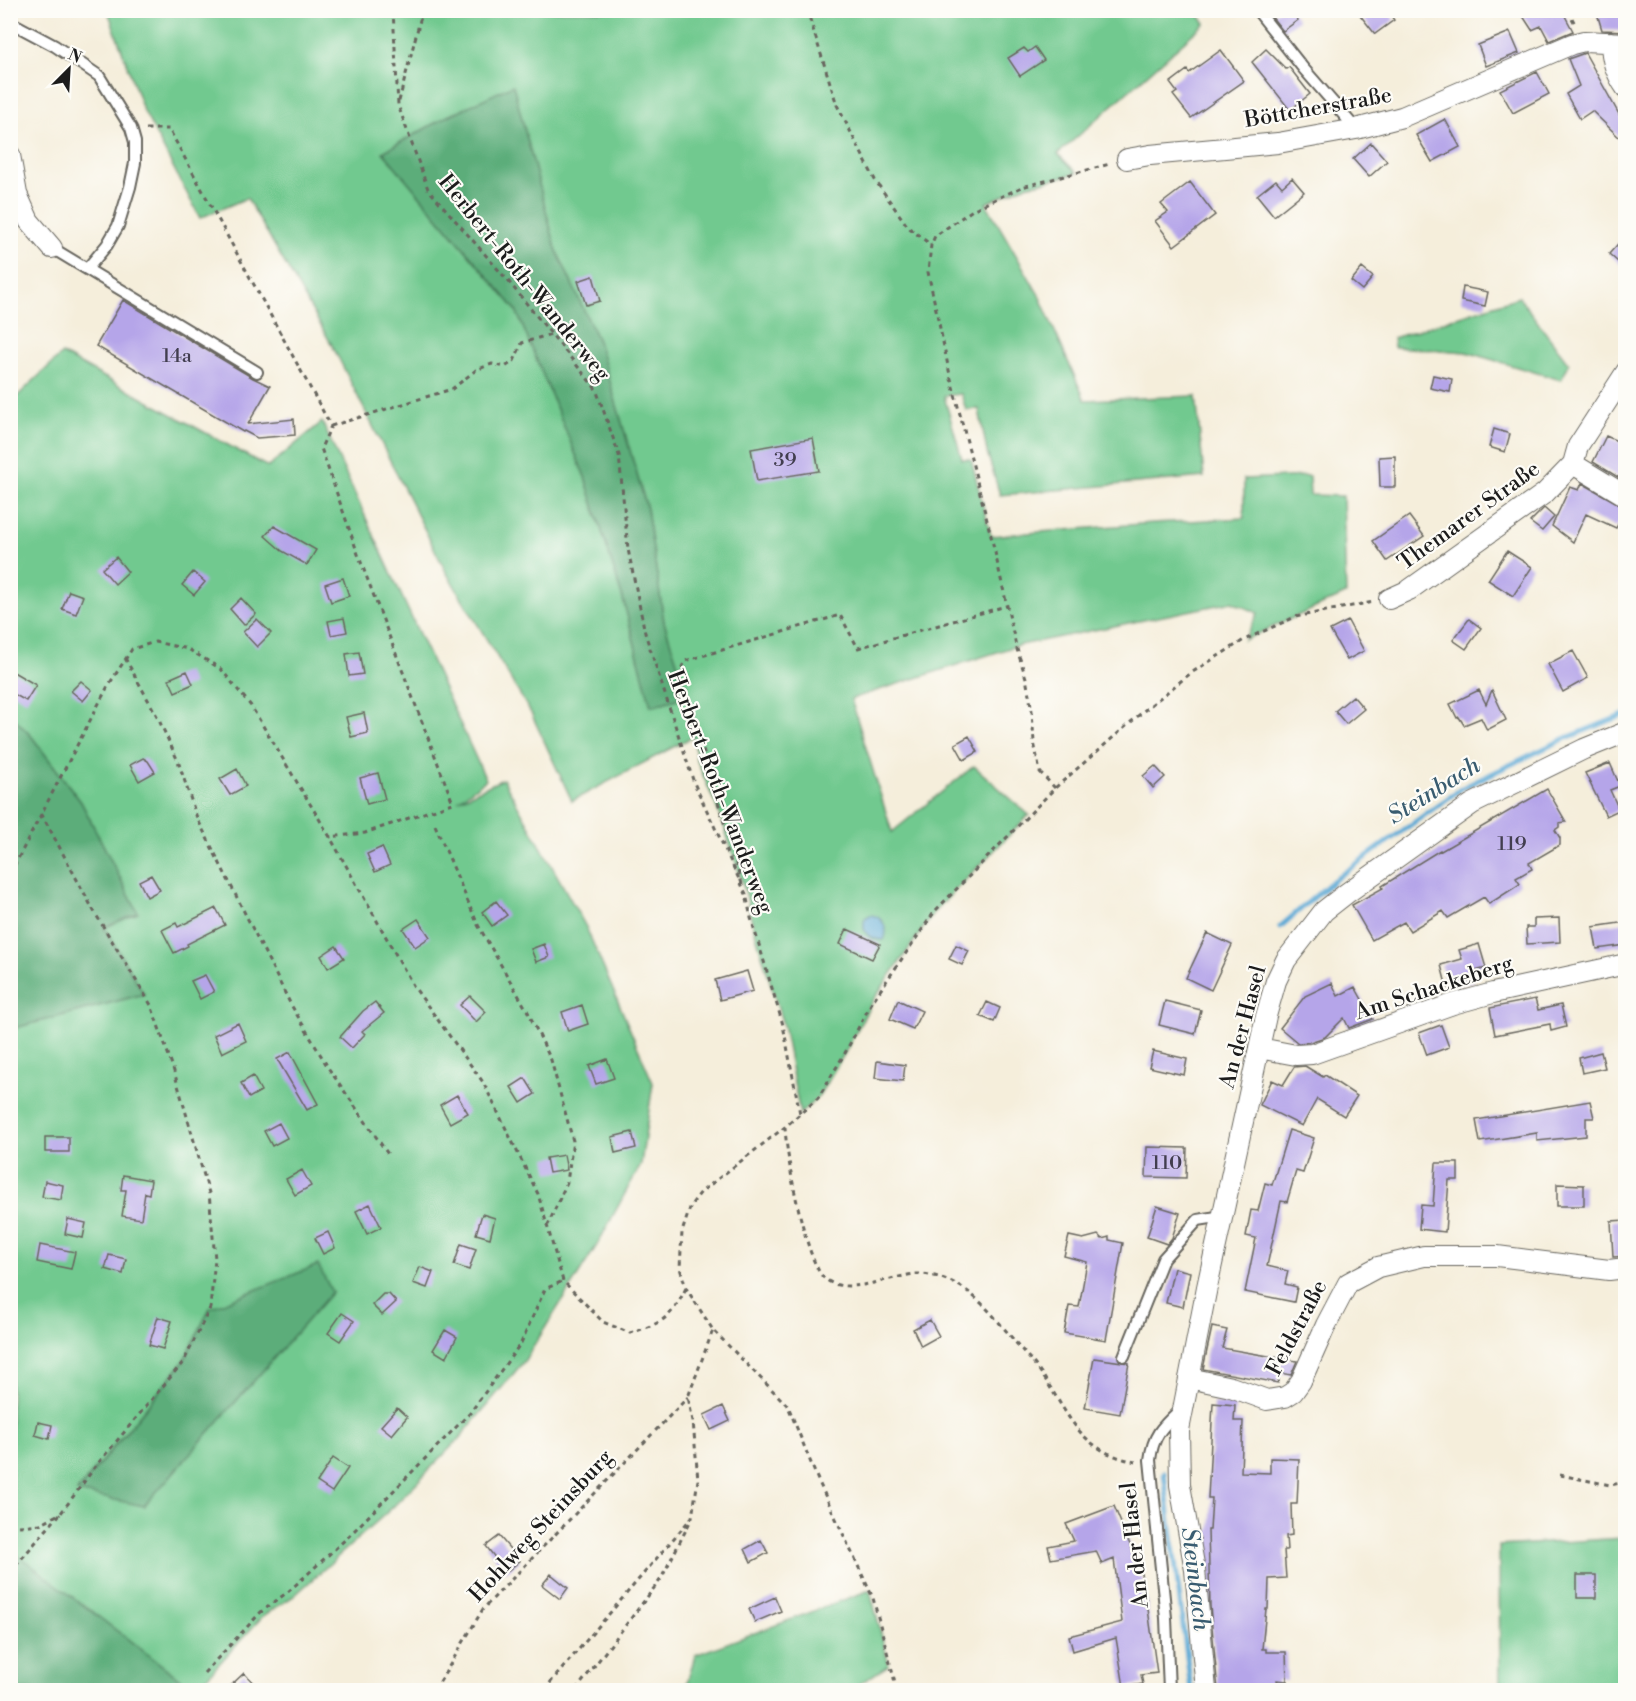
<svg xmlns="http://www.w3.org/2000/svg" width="1636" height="1701" font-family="'Libre Bodoni',serif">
<rect width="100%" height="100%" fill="#fdfcf7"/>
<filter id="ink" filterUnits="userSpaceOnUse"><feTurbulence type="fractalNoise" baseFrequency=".0167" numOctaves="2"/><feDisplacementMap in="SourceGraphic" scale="12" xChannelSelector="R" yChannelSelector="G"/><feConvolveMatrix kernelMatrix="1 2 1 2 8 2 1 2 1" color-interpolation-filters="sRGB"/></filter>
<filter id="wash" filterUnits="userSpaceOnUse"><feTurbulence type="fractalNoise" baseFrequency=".008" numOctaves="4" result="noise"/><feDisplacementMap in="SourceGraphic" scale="24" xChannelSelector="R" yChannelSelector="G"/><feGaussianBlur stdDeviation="1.35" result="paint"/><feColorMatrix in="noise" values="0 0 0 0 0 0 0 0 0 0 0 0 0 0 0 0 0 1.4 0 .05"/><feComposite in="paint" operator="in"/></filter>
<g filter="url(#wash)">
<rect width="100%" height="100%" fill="#f5eedb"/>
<path fill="#71c98f" stroke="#467256" stroke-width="1.5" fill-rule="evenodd" d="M108,11H1195L1205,23L1058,154L1077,173L1022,187L986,203L1039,295L1085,400L1196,396L1204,477L1000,495L987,452L979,409L966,410L961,394L944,396L962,459H971L991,536L1153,523L1244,518V479L1309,476L1310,495L1343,496L1346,594L1244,640L1258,613L1232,602L1016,646L851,699L892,832L974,766L1029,815L935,911L872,1002L845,1053L818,1097L800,1114L783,1025L751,918L746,894L722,820L696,758L694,736L572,801L531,713L446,572L332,345L247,198L200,218L143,110ZM513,86L556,249L598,341L647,509L664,622L687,696L651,706L623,599L585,477L516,310L383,152L446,117Z
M1519,297L1569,364L1561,380L1466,352L1394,347L1393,338Z
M62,354L268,467L322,422L486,780L458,800L503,779L586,927L653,1083L641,1164L597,1245L525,1360L457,1441L393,1507L294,1596L263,1616L207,1677L189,1686L11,1550V1029L144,994L104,927L138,913L81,802L32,737L11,715V402ZM332,1292L144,1506L77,1491L184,1361L210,1308Z
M1624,1509L1625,1690H1500L1499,1546L1623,1538Z
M870,1590L889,1665L856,1686L857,1690H685L695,1655Z"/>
<path fill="#5cad7a" stroke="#3c644b" stroke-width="1.5" d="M513,85L556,249L598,341L647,509L664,622L688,696L651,706L623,599L585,477L516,310L383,152L446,117Z
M11,715L32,737L81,802L138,913L104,928L144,994L11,1029Z
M318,1265L332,1292L144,1506L77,1492L184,1361L210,1308Z
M11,1550L189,1686L186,1690H11Z"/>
<path fill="#5daad6" stroke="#3c6379" stroke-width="1.5" d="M870,915C883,916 889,929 884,940C870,940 860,933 865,918Z"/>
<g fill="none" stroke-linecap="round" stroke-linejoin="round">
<path stroke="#5daad6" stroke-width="5" d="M1280,927L1334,880L1462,788L1564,739L1626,714
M1164,1473L1191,1690"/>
</g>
<g id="blocks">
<path fill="#b5a5e9" d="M1279,10H1291L1298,20L1283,31L1271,16Z
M1356,10H1387L1394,20L1375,34Z
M1519,10H1571L1564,14L1573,31L1549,41L1541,26L1532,30Z
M1596,10H1626V31L1602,30Z
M1510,32L1519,53L1486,66L1478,45Z
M1035,47L1044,60L1020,76L1008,58L1024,48L1028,52Z
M1266,49L1286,69L1289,67L1310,94L1290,110L1252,62Z
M1221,50L1244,81L1191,118L1173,95L1177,92L1170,83L1187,70L1189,73Z
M1585,53L1626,127V144L1592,111L1580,119L1566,94L1579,86L1568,59Z
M1537,72L1549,94L1513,113L1500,90Z
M1445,119L1460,147L1432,162L1416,135Z
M1371,143L1387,161L1369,177L1353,159Z
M1292,178L1304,192L1274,216L1257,195L1276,180L1282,187Z
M1190,182L1215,215L1174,246L1155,221L1168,212L1161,204Z
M1626,235V269L1609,254Z
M1362,268L1373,277L1362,290L1351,281Z
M593,276L600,301L586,305L578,281Z
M1463,287L1488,292L1485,306L1461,301Z
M123,300L253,378L270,386L248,424L294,419L295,435L257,438L244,431L243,432L96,346Z
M1433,375L1452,379L1450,392L1430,388Z
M1494,429L1510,434L1505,452L1489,447Z
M1606,436L1626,445V482L1593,462Z
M813,438L819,471L757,481L751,449Z
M1395,456V487H1380L1379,457Z
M1582,483L1626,508V510L1616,528L1586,514L1573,542L1552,526L1570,487L1579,490Z
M1544,508L1554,517L1542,531L1530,522Z
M1409,516L1424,536L1387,561L1373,541Z
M274,526L316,550L307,565L282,551L265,536Z
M1507,551L1532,567L1513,596L1488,580Z
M116,557L128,572L115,584L102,569Z
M193,572L205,582L194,595L182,585Z
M343,578L349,596L331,602L325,584Z
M69,591L83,596L76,614L62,609Z
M241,598L256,614L244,625L230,609Z
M344,618L347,632L331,635L328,621Z
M257,619L271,633L257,647L243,632Z
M1469,619L1481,628L1466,649L1453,640Z
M1348,621L1364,651L1347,660L1330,630Z
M1573,651L1588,678L1563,692L1548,664Z
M359,652L363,674L349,676L346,654Z
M10,670L36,685L26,701L10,692Z
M187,671L193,684L175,692L169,679Z
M81,681L92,690L83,701L71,691Z
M1479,690L1486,704L1492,690L1506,720L1487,730L1481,718L1464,725L1459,717L1457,718L1450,704Z
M1353,696L1364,709L1346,724L1335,711Z
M364,713L368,733L351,737L346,717Z
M969,736L978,752L964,760L955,744Z
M143,758L148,761L155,772L139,781L130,765Z
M1610,763L1620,786L1610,790L1619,810L1606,816L1585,773Z
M1155,766L1165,777L1153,788L1143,776Z
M237,769L246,786L230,795L220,779Z
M378,773L385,799L367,804L360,778Z
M1547,789L1566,822L1559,823V827L1555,830L1560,838V845L1529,863L1532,869L1516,878L1520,884L1489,904L1484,897L1448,918L1443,911L1410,931L1404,922L1372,940L1352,905L1383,888L1382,886L1440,850L1441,851Z
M382,847L390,865L375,872L367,854Z
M151,875L160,890L147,897L139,881Z
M496,901L507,915L492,926L482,912Z
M216,908L225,925L187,944L188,946L174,953L162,930L176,923L178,927Z
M1559,918L1560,942L1527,944L1526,927H1534V919Z
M418,919L430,937L415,947L403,929Z
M1626,922V945L1597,949L1593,927Z
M847,929L880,944L872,959L840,944Z
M1207,933L1232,945L1211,990L1186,978Z
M544,944L549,957L536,962L531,949Z
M1479,944L1486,968L1472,972L1474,981L1447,988L1441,965L1462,959L1459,950Z
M956,945L969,951L962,965L949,959Z
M336,946L344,958L328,968L321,956Z
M747,971L753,991L720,1000L715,980Z
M205,975L214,992L200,999L191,981Z
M1332,983L1338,996L1355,987L1373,1019L1349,1028L1344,1018L1325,1037L1310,1042L1298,1043L1280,1028L1305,996Z
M470,996L486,1012L476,1022L460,1005Z
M1535,999L1538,1010L1561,1005L1566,1027L1551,1031L1550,1024L1495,1035L1490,1008Z
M898,1000L922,1011L913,1029L890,1019Z
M1165,1001L1201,1010L1195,1034L1159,1025Z
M375,1002L384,1013L362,1031L365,1034L352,1048L340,1037L363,1011Z
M987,1002L1000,1008L994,1022L980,1016Z
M582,1005L588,1024L568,1031L562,1012Z
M238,1023L246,1041L222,1053L214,1035Z
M1441,1025L1449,1047L1427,1055L1419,1033Z
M1153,1051L1187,1059L1184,1075L1149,1067Z
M290,1052L318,1104L307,1110L277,1059Z
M1601,1052L1605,1068L1582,1073L1579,1058Z
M607,1059L614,1078L596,1084L589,1066Z
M877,1061L905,1065L903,1081L875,1078Z
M1305,1066L1323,1077L1325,1075L1357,1096L1344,1116L1317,1099L1302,1126L1260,1105L1272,1080L1283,1085L1294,1067Z
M253,1076L261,1091L249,1098L241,1083Z
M525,1078L535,1094L521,1103L511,1087Z
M457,1095L468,1113L450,1123L440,1105Z
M1590,1101L1594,1118H1586V1136L1537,1141V1133L1480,1142L1476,1120Z
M279,1123L287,1138L272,1146L264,1131Z
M1289,1130L1314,1138L1303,1173L1296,1171L1287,1202L1281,1201L1267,1266L1288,1271L1285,1284L1297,1287L1294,1302L1245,1292L1256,1238L1246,1236L1251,1210L1258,1211L1265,1183L1272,1185Z
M632,1132L636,1148L615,1153L612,1137Z
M45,1137H69V1152H45Z
M1147,1147L1187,1148L1186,1178L1146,1177Z
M564,1155L567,1170L549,1173L546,1158Z
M1436,1163H1458V1180H1449L1445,1232L1419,1229L1421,1205L1433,1206Z
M302,1170L311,1186L295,1195L286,1179Z
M123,1175L151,1180L149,1194L145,1193L141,1219L122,1216L126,1190H121Z
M45,1181L63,1185L61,1200L42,1197Z
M1557,1184L1584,1185V1206H1557Z
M370,1204L381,1227L367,1234L356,1211Z
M1157,1206L1180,1213L1172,1238L1167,1244L1147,1237Z
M482,1214L495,1218L490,1238L476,1234Z
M68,1219L86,1223L83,1238L65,1234Z
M1626,1220V1256L1613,1257L1611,1221Z
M328,1232L335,1248L323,1254L315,1238Z
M1098,1235L1102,1239L1109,1237V1240L1123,1243L1106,1340L1064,1333L1069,1306L1079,1307L1087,1262L1064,1256L1069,1236L1083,1239Z
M461,1244L476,1249L469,1270L454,1265Z
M40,1245L75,1252L71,1269L37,1262Z
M109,1255L126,1259L123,1274L105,1269Z
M420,1267L433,1272L427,1288L413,1283Z
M1174,1268L1190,1272L1183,1307L1166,1303Z
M383,1294H389L396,1302L382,1315L372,1305Z
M342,1313L354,1321L340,1341L328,1333Z
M158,1317L172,1321L163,1349L149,1345Z
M930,1320L939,1336L921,1346L913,1329Z
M1212,1327L1227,1330L1222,1348L1297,1361L1291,1375L1280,1373L1278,1383L1203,1369Z
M445,1330L457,1337L446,1358L433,1350Z
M1094,1358L1129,1363L1120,1414L1085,1408Z
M1213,1403L1235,1405L1234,1421H1243L1241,1472L1270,1473V1458L1299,1459L1297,1504H1291L1292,1535L1286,1536L1287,1550H1284L1286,1578L1269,1579L1268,1609H1266L1262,1649H1266V1652H1286L1287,1681L1277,1680L1278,1687L1260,1690H1218L1210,1606L1208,1530H1210L1212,1498H1208Z
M723,1406L730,1421L711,1430L704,1415Z
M397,1408L407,1417L392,1435L381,1426Z
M38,1422L52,1425L49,1439L35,1435Z
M333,1458L348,1468L332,1492L317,1482Z
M1114,1506L1140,1569L1147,1602L1157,1673L1141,1675L1143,1684L1124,1687L1116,1638L1073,1651L1069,1636L1122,1622L1114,1559L1102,1564L1096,1551L1051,1559L1048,1546L1074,1541L1066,1524Z
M499,1536L520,1561L506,1572L486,1546Z
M761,1540L768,1553L751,1562L745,1549Z
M551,1574L568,1588L560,1599L542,1585Z
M1577,1575H1596V1598H1577Z
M775,1597L781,1611L755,1622L749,1609Z
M244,1673L260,1690H226Z"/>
</g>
</g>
<g filter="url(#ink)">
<use href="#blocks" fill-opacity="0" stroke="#68665f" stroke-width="1.5"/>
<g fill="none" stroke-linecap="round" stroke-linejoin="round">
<defs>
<path id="service" d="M1257,10L1303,68L1356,129
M10,22L55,46L99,76L131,128L135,142V163L130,187L118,226L107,245L87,269
M52,248L257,372
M1124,1356L1163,1259L1198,1220L1223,1216
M1169,1690L1166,1618L1150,1460C1153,1434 1163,1426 1181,1409"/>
<path id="minor" d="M1611,42C1611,59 1616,74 1626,88
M10,155L17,194L29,221L52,248
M1127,159L1150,155L1278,143L1356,129L1402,117L1572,44L1584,41L1626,43
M1573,464L1626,496
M1389,599L1409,590L1545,493L1573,464L1578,446L1626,372
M1259,1048L1296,1055L1312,1054L1453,1004L1493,993L1626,964
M1189,1378L1231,1387L1267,1400L1285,1397L1293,1392L1301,1381L1326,1325L1348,1283L1378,1267L1424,1256H1497L1609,1270L1626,1268
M1206,1690L1195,1570L1180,1485L1179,1430L1207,1287L1266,1016L1276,981L1286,960L1324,911L1347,893L1472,804L1584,749L1626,732"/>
</defs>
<use href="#service" stroke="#68665f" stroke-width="14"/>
<use href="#minor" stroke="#68665f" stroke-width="22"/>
<path stroke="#68665f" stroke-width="3" stroke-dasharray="4.5 4.5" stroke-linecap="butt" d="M393,10L398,105L428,189L509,282L596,389L619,455L628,549L645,633L694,783L746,894L751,918L783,1025L800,1114
M807,10L837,105L875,180L908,227L931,245
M1568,10L1575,24
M399,101L420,20L425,10
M146,129H169L331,426L321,448L359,557L453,803L365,833L330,837
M331,426L452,389L476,370L492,364L505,367L514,361L522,343L551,334
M125,658L157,716L178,761L197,818L290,1003L329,1069L390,1157
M1055,788L1040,772L1034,742L1032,711L1026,678L1016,646L994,548L950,375L928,272L931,245L935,236L974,209L1022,187L1110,164
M435,825L478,925L528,1012L551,1060L573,1141L567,1182L548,1225
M10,874L108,686L132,649L155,642L188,649L221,669L251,706L330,837L414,987L483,1082L538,1194L563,1281L603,1322L630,1333C662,1323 671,1319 686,1288
M742,884L680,671L685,661L840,615L858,648L1006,606
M785,1127C786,1156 805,1257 823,1277C843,1298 891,1276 916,1274C931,1273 955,1281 967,1291C986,1305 1002,1326 1017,1344C1026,1355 1036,1365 1043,1376C1071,1418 1080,1451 1136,1462
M1560,1475L1610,1485L1626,1482
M10,1527L40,1524L61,1513L95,1467L184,1361L210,1308L215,1259L209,1193L173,1068L151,1005L95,913L41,813
M10,1572L60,1514
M204,1673L261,1612L289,1591L348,1537L470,1413L521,1343L545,1289L563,1281
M435,1690L483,1609L688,1397
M544,1690L692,1517L698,1480L693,1421L688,1397L713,1330
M576,1690L661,1579L690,1522
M897,1690L873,1598L817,1478L788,1406L713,1330L686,1288L680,1268L682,1232L691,1205L701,1192L785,1127L818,1098L845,1053L872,1002L935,911L1055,788L1101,748L1146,709L1191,673L1244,640L1295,617L1373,602
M1104,1690L1108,1686L1114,1690"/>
<use href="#service" stroke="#fff" stroke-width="10"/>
<use href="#minor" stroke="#fff" stroke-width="20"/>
</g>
</g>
<g text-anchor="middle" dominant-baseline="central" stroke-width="4.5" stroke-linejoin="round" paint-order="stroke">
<g font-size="20" fill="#423e4f">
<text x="177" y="356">14a</text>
<text x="785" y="460">39</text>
<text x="1512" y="844">119</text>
<text x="1167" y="1163">110</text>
</g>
<g font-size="22" fill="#1c1c1c" stroke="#fdfcf7">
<text transform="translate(1318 108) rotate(-10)">Böttcherstraße</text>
<text transform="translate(524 278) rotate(51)">Herbert-Roth-Wanderweg</text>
<text transform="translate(1469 516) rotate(-36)">Themarer Straße</text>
<text transform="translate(720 792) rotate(69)">Herbert-Roth-Wanderweg</text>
<text transform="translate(1434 988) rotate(-18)">Am Schackeberg</text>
<text transform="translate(1243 1027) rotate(-75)">An der Hasel</text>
<text transform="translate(1297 1328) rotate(-62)">Feldstraße</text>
<text transform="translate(541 1526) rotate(-47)">Hohlweg Steinsburg</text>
<text transform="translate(1135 1545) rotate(-96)">An der Hasel</text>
</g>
<g font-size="24" font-style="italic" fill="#395c70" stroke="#fdfcf7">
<text transform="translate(1434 791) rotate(-32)">Steinbach</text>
<text transform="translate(1195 1579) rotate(83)">Steinbach</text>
</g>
</g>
<rect width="1636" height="1701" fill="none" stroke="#fdfcf7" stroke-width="36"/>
<g transform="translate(69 69) rotate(24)" stroke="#fdfcf7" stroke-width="4.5" paint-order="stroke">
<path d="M0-4.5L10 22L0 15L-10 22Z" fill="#1c1c1c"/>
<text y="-9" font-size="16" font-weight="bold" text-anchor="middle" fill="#1c1c1c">N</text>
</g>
</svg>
